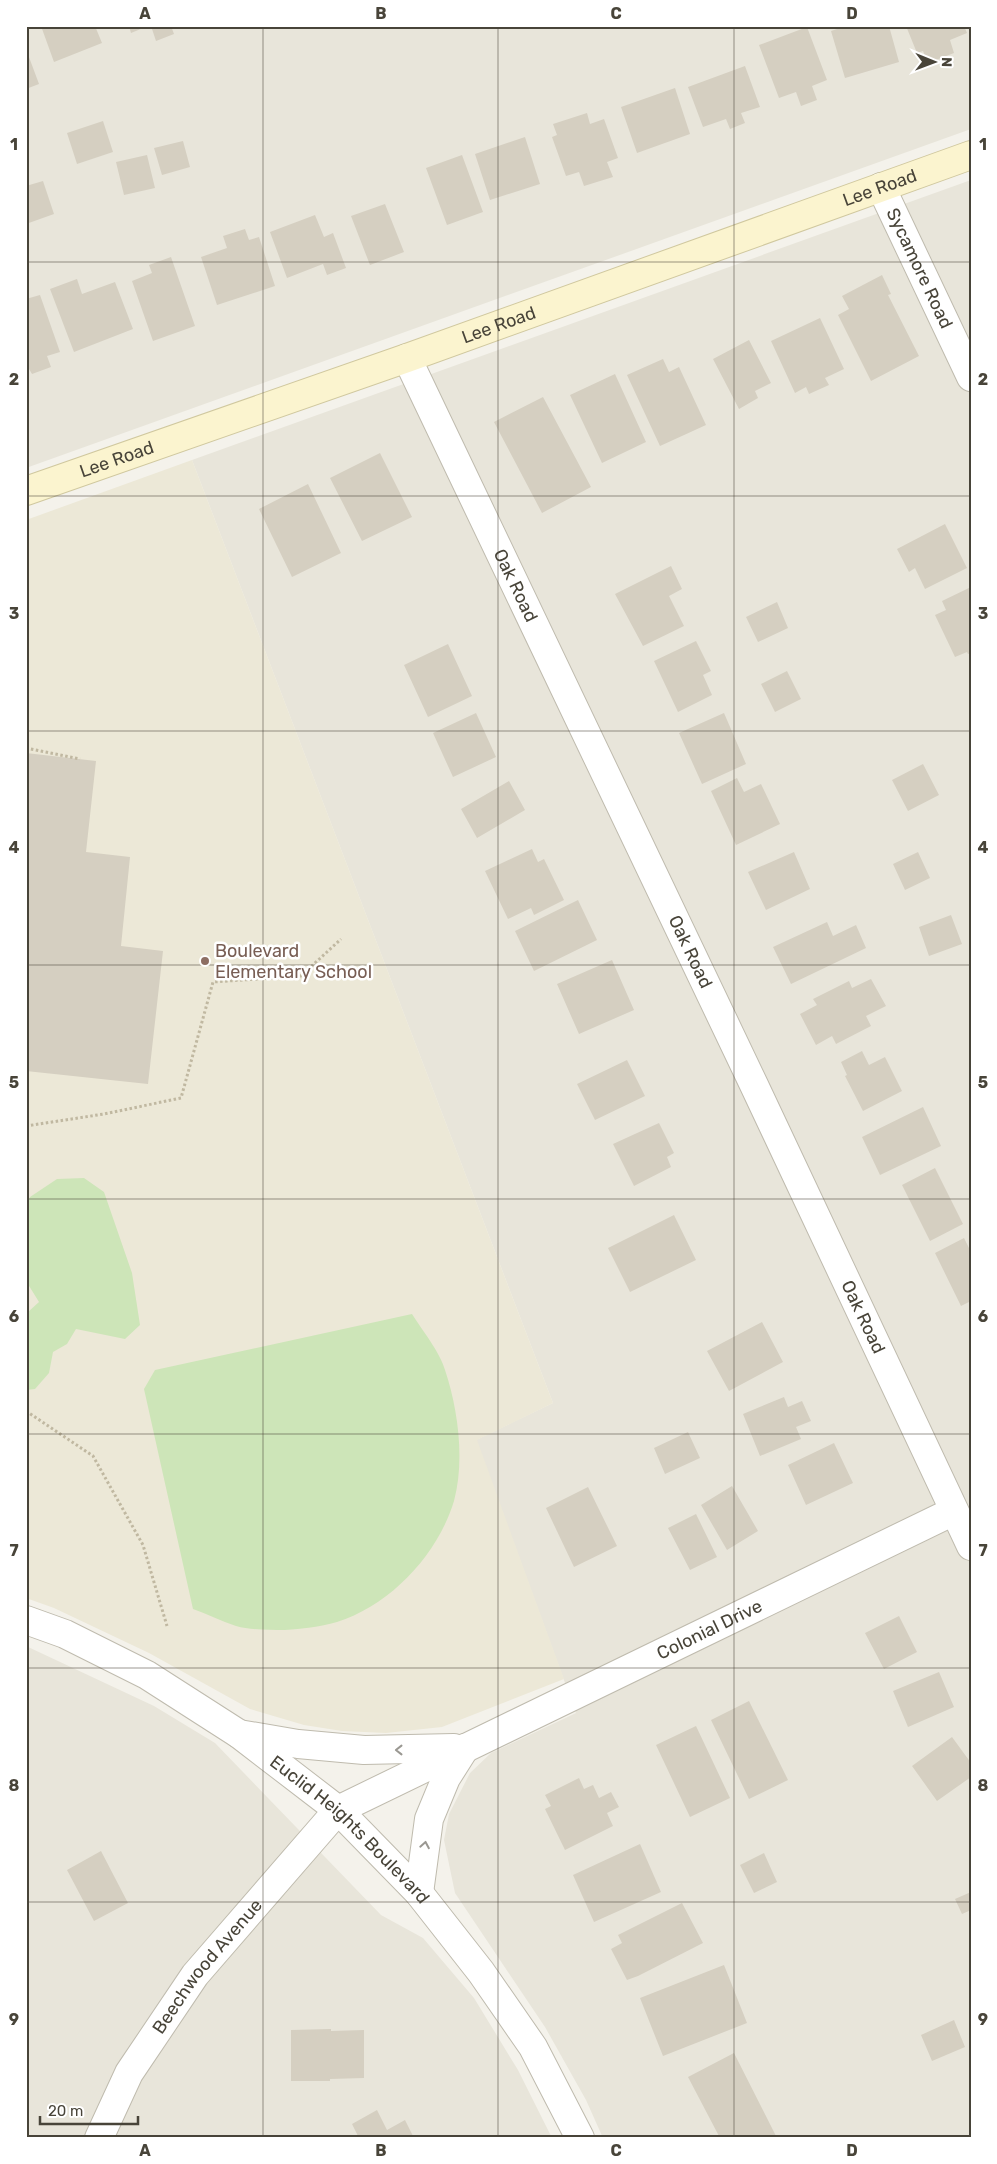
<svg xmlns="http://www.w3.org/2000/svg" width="997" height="2164" font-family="Rubik,sans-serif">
<rect width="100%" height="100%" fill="#f4f2eb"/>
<path fill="#e8e5da" d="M26,26H971V129L26,468Z
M971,180V2138H603L586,2100L545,2027L455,1893L444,1840L449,1814L470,1773L491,1753L576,1713L476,1440L553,1403L192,460Z
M26,1646L154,1706L215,1743L381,1915L423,1938L474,1998L518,2070L552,2138H26Z"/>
<path fill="#ece8d7" d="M192,460L553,1403L477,1440L564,1679L442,1727L386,1733L342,1731L304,1725L250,1709L149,1653L54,1608L26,1598V520Z"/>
<path fill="#cde5b8" d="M84,1178L104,1192L132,1273L140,1325L125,1339L76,1329L67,1344L53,1352L49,1373L35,1389L26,1390V1320L28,1312L39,1302L26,1281V1204L30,1197L57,1179Z
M412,1314C422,1330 440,1352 445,1370C458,1409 465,1460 454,1501C438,1554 391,1605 337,1622C319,1627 302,1629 285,1630C269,1630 250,1630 236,1626C221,1621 207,1614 193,1609L144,1389L155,1370Z"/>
<path fill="#d5cfc1" d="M41,26H95L102,43L54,62Z
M129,26H148L131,33Z
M151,26H171L174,34L156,41Z
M846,26H889L899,62L845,78L831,31Z
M906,26H964L967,33L950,40L954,53L928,63L923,51L917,53Z
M807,27L827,80L812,86L817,100L801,106L796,92L779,98L759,45Z
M26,49L39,84L26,89Z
M745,66L760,107L741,113L745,123L730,129L726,119L703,127L688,87Z
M675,88L690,134L637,153L621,107Z
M587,113L590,124L604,119L618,158L607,162L613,177L584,186L579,172L566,176L552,137L557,135L553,124Z
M103,121L113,152L77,164L67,133Z
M525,137L540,184L490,200L475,154Z
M183,141L190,167L162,175L154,148Z
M147,155L155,188L124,195L116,162Z
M462,155L483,212L447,225L426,168Z
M43,181L54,214L26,224V186Z
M385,204L404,252L370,265L351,216Z
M315,215L324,237L333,233L346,268L327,275L323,264L287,278L270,232Z
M245,229L249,240L259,237L275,286L217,305L201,257L227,248L223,236Z
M171,257L195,326L153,341L132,281L152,273L149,265Z
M882,275L891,294L888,295L919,356L871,381L838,315L849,309L842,296Z
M77,279L82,294L115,282L133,329L74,352L50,289Z
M40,295L60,352L47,356L51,367L32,374L26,364V299Z
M820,318L844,369L825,378L829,385L809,394L806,387L795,393L771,341Z
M749,340L771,383L755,391L758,398L739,409L713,359Z
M663,359L669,372L679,367L706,425L660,446L627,375Z
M615,374L646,442L602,463L570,395Z
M543,397L591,487L542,513L494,422Z
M380,453L412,517L362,541L330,478Z
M308,484L341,553L292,577L259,509Z
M945,524L967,568L925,589L915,568L909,572L897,549Z
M671,566L682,589L669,596L684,626L643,646L615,594Z
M971,587V653L968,654L967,652L955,657L935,615L946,610L942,601Z
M777,602L788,628L758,642L746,617Z
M696,641L711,671L703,675L712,695L678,712L654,661Z
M448,644L472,696L428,717L404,665Z
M787,671L801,699L775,712L761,684Z
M476,713L496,757L453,777L433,733Z
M724,713L746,764L702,784L679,733Z
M26,753L96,761L86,852L130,857L121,946L163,951L148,1084L26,1071Z
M923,764L939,795L908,811L892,780Z
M737,778L744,792L761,784L780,824L736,845L711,791Z
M509,781L525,810L477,838L461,809Z
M532,849L538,862L544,859L564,900L534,915L531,908L508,919L485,871Z
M794,852L810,889L766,910L748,872Z
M918,852L930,878L905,890L893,864Z
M578,900L597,940L534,971L515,931Z
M951,915L962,944L929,956L919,927Z
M827,922L833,936L856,925L866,948L791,984L773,947Z
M612,960L634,1010L579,1034L557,984Z
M871,979L886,1006L866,1016L871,1026L836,1044L832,1036L816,1045L800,1014L817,1005L813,999L849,981L852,988Z
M862,1051L869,1065L885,1057L902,1091L863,1111L845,1076L847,1075L841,1062Z
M627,1060L645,1096L595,1120L577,1084Z
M923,1107L941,1146L880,1175L862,1137Z
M659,1123L674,1153L667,1157L671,1167L634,1186L613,1144Z
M935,1168L963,1224L930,1241L902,1185Z
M674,1215L696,1260L630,1292L608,1248Z
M964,1238L971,1252V1301L961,1306L935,1253Z
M762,1322L783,1362L729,1391L707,1351Z
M784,1397L788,1407L802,1401L811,1421L796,1427L801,1439L760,1456L743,1414Z
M688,1432L700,1458L665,1474L654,1448Z
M834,1443L853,1483L806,1505L788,1465Z
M732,1486L758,1531L727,1550L701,1505Z
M588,1487L617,1546L574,1567L546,1508Z
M696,1514L717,1557L690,1570L668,1528Z
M899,1616L917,1652L884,1669L865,1633Z
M939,1672L954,1707L908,1727L893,1691Z
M749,1701L788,1780L749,1799L711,1720Z
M696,1726L730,1798L690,1817L656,1745Z
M952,1737L971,1763V1777L937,1801L912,1766Z
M579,1778L584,1789L593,1785L599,1798L611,1792L619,1807L607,1813L613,1826L565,1850L545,1809L551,1806L545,1795Z
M640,1844L661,1892L594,1922L573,1875Z
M101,1851L128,1903L94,1921L67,1870Z
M764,1853L777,1882L754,1893L740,1865Z
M971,1892V1910L962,1914L955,1899Z
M682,1903L703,1943L638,1976L627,1980L611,1949L622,1943L618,1935Z
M724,1965L747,2023L663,2056L640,1998Z
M954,2020L965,2047L932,2061L921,2035Z
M331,2029V2031L364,2030V2078L330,2079V2081H291V2030Z
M734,2053L777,2138H720L688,2077Z
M377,2110L387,2130L405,2120L414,2138H359L352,2124Z"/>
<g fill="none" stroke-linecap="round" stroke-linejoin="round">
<defs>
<g id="minor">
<path id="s1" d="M881,187L971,377"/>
<path id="s2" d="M407,358L754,1085L971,1546"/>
<path d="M239,1734L298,1744L364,1750L454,1748"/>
<path d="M419,1893L429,1819L446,1778L465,1748"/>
<path id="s3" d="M99,2138L129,2073L195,1975L338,1810L954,1511"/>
</g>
<g id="tertiary">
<path id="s4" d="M26,1620L65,1634L147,1675L239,1734L338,1810L419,1893L481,1972L533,2047L580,2138"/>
</g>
<g id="secondary">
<path id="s5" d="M26,491L407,358L971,155"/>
</g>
</defs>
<use href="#minor" stroke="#bfbbae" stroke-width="30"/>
<use href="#tertiary" stroke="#bfbbae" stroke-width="30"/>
<use href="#secondary" stroke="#d0c89f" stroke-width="30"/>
<path stroke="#c0b8a1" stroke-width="3" stroke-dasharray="2.5 2.5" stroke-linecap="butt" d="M26,748L80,759
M26,1126L104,1114L181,1098L213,982L301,976L341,939
M26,1411L93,1456L143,1545L167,1626"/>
<use href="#minor" stroke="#fff" stroke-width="28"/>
<use href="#tertiary" stroke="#fff" stroke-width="28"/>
<use href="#secondary" stroke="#fbf4cf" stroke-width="28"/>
</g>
<defs><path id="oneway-chevron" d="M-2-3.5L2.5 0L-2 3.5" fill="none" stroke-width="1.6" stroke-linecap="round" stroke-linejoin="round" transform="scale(1.25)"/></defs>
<g stroke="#9a9892">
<use href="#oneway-chevron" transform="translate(399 1750) rotate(-180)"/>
<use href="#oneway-chevron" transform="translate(425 1845) rotate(-80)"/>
</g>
<path fill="none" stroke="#484439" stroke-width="1" stroke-opacity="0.55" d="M263,26V2138M498,26V2138M734,26V2138M26,262H971M26,496H971M26,731H971M26,965H971M26,1199H971M26,1434H971M26,1668H971M26,1902H971"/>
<circle fill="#8d6e63" stroke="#fff" stroke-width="2" cx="205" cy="961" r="5"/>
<g text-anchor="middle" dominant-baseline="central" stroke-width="5" stroke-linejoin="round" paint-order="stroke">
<g font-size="18" fill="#484439" stroke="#fff">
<text stroke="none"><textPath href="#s5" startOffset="906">Lee Road</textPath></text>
<text stroke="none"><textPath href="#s1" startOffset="90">Sycamore Road</textPath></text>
<text stroke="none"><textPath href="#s5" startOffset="501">Lee Road</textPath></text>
<text stroke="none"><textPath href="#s5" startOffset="96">Lee Road</textPath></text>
<text stroke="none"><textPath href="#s2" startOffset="252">Oak Road</textPath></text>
<text stroke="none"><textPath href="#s2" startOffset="658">Oak Road</textPath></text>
<text stroke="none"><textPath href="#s2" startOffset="1062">Oak Road</textPath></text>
<text stroke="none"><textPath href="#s3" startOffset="821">Colonial Drive</textPath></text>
<text stroke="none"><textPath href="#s4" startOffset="389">Euclid Heights Boulevard</textPath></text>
<text stroke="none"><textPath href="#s3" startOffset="204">Beechwood Avenue</textPath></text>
</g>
<g font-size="18" fill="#785e54" stroke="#fff" text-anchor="start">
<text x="215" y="951">Boulevard<tspan x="215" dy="21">Elementary School</tspan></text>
</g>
</g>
<rect width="997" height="2164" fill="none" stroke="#ffffff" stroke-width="55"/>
<g transform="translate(934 62) rotate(91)" stroke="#ffffff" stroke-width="4" paint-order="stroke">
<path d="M0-4L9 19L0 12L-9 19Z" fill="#484439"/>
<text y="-8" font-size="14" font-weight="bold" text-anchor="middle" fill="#484439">N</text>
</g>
<path d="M40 2116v8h98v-8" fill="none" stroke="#484439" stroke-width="2.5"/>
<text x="48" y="2116" font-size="15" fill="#484439" stroke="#ffffff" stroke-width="4" paint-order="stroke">20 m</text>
<rect x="28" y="28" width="942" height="2108" fill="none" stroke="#484439" stroke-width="2"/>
<g font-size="16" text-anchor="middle" font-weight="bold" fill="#484439">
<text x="145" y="19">A</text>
<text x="381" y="19">B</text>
<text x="616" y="19">C</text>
<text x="852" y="19">D</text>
<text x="14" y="150">1</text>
<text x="983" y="150">1</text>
<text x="14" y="385">2</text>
<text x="983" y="385">2</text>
<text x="14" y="619">3</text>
<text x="983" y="619">3</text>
<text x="14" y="853">4</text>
<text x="983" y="853">4</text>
<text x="14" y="1088">5</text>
<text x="983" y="1088">5</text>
<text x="14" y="1322">6</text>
<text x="983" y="1322">6</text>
<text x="14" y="1556">7</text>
<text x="983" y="1556">7</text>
<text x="14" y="1791">8</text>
<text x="983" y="1791">8</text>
<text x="14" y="2025">9</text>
<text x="983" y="2025">9</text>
<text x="145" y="2156">A</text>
<text x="381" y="2156">B</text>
<text x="616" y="2156">C</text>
<text x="852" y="2156">D</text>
</g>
</svg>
